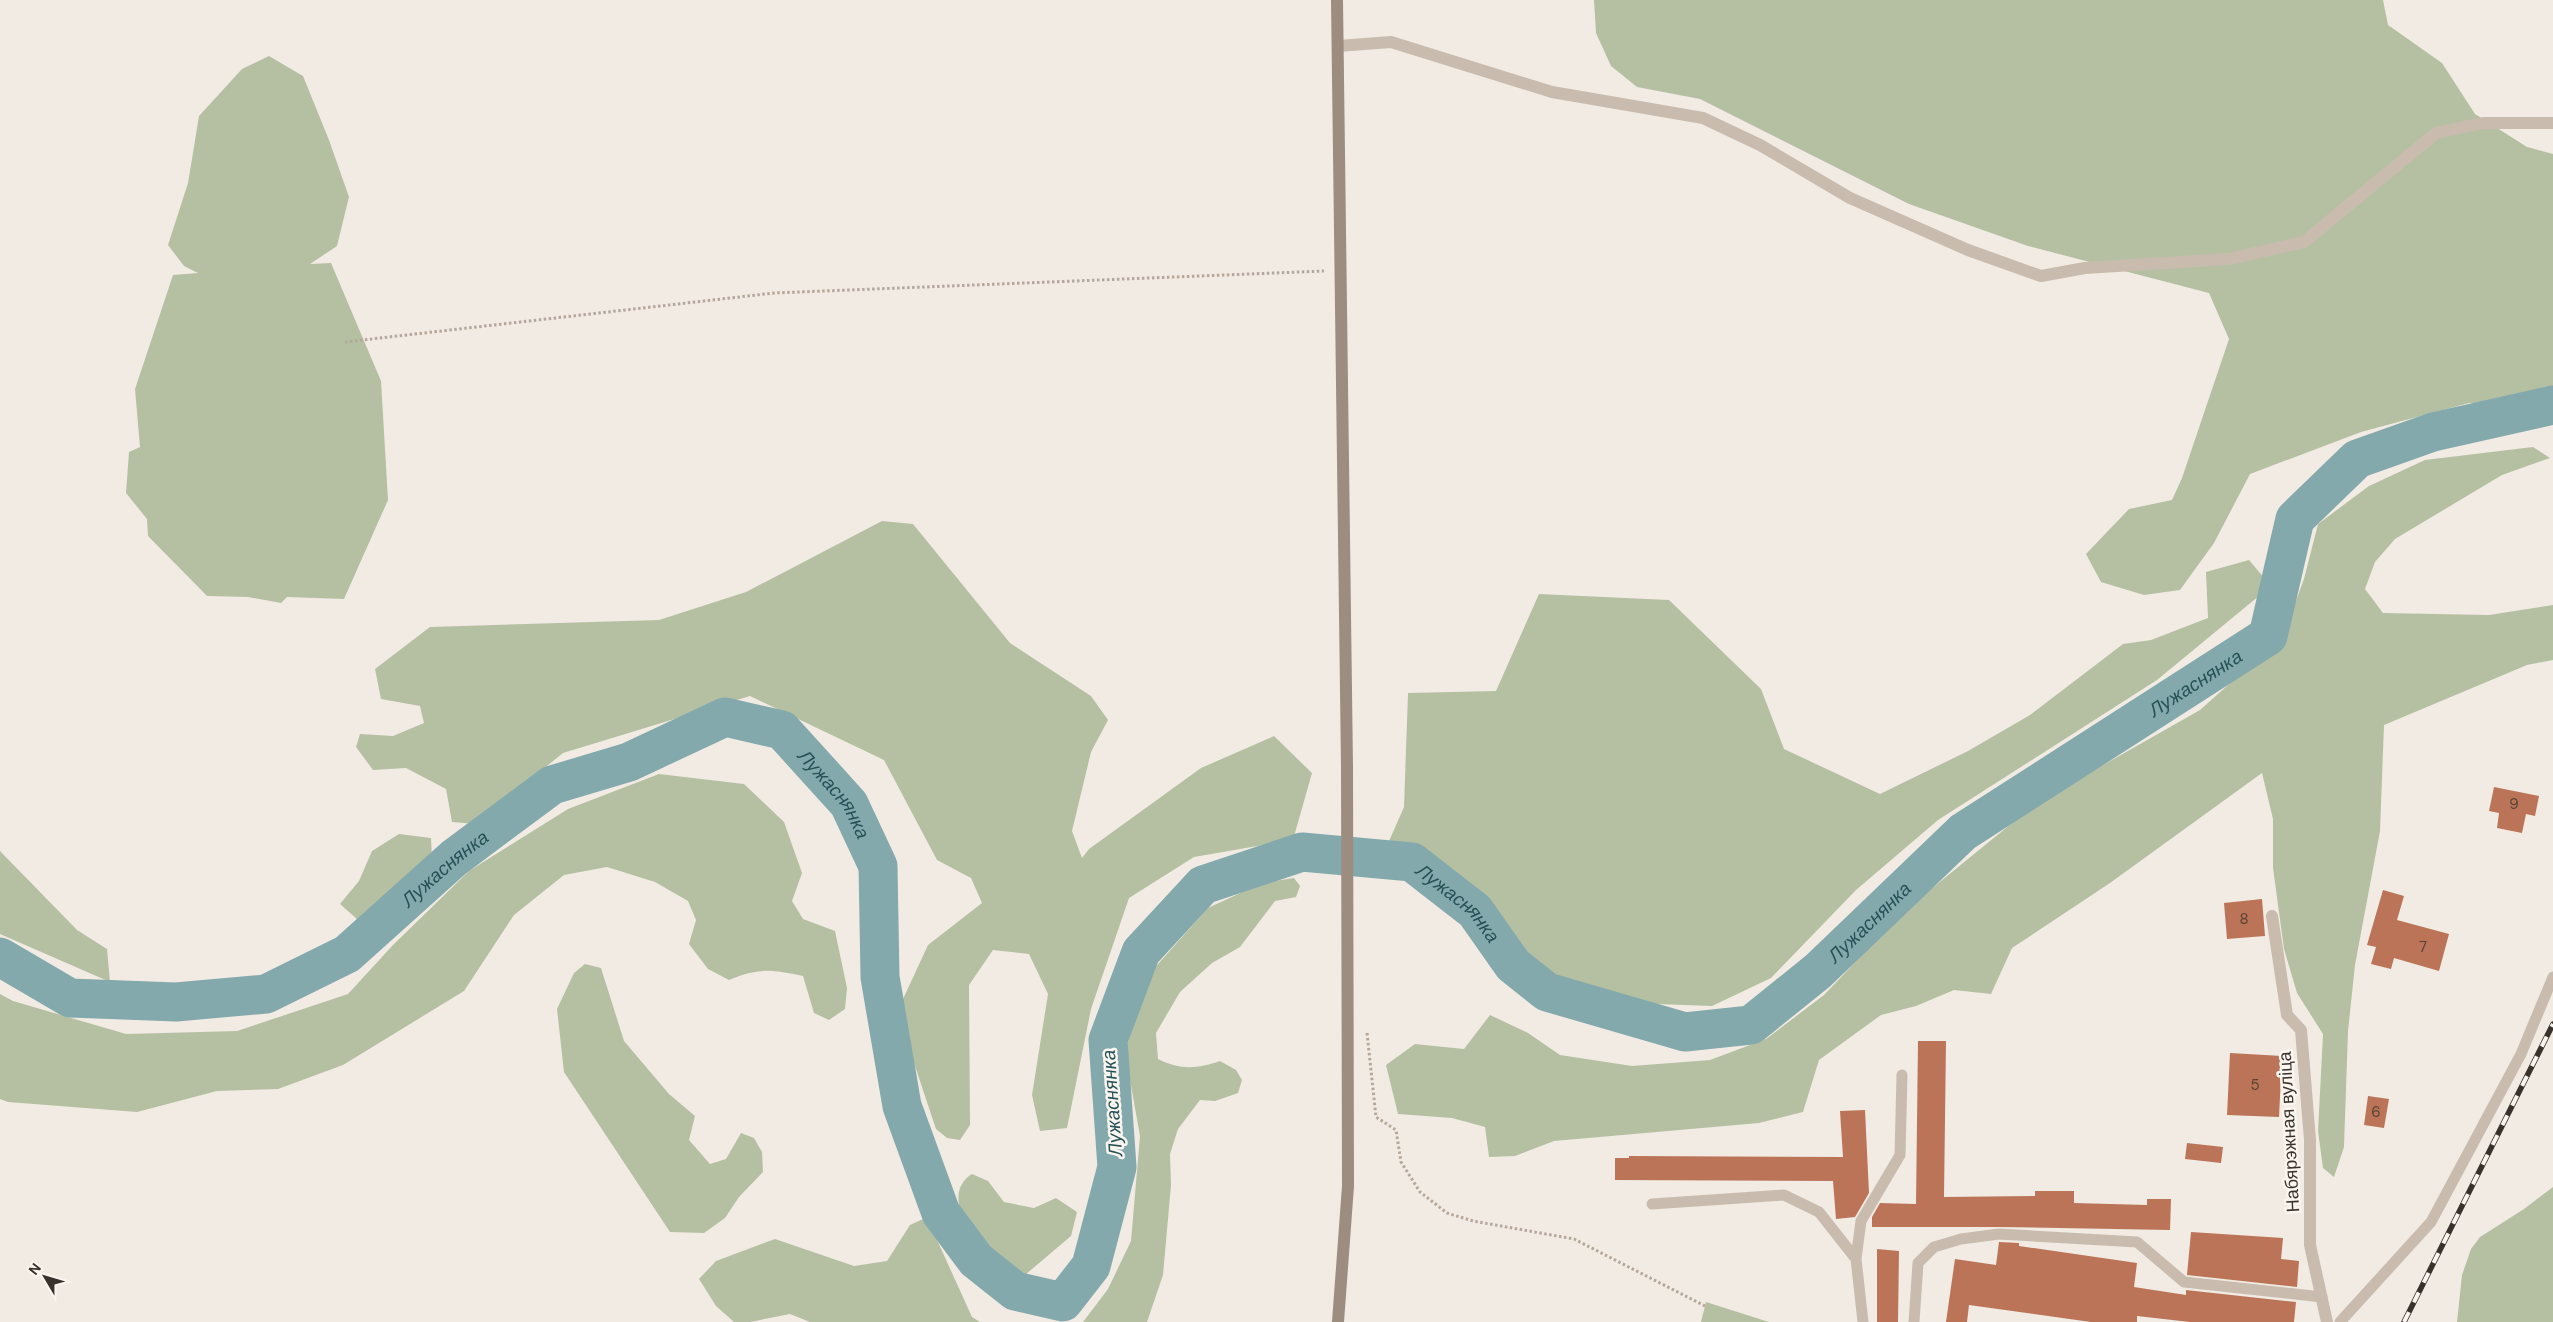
<svg xmlns="http://www.w3.org/2000/svg" width="2553" height="1322" font-family="'DM Sans',sans-serif">
<rect width="100%" height="100%" fill="#f2ebe3"/>
<path fill="#b5c0a3" d="M1594,0H2383L2388,25L2442,63L2475,114L2527,147L2553,154V406L2469,403L2361,432L2250,474L2214,543L2180,590L2144,595L2101,582L2086,554L2129,509L2172,500L2182,478L2229,339L2209,293L2028,246L1909,204L1700,99L1637,87L1611,66L1596,33Z
M269,56L303,76L329,140L349,197L337,246L310,264L331,263L381,381L388,500L344,599L287,597L281,603L248,597L207,596L148,536L147,519L126,493L129,452L140,447L135,389L173,275L198,273L184,266L168,245L188,183L199,116L242,69Z
M2533,447L2550,458L2502,475L2395,539L2375,562L2365,589L2383,613L2489,615L2553,605V660L2527,665L2384,725L2380,831L2355,965L2348,1031L2344,1147L2334,1177L2323,1168L2318,1131L2323,1034L2297,993L2284,949L2273,868V819L2262,773L2110,883L2012,948L1991,994L1954,990L1916,1006L1881,1015L1819,1060L1803,1112L1759,1123L1554,1141L1515,1156L1489,1157L1485,1127L1452,1118L1398,1114L1386,1065L1415,1044L1464,1049L1490,1015L1528,1033L1560,1055L1632,1066L1710,1060L1766,1039L1824,995L1904,911L2038,802L2200,710L2283,636L2304,579L2318,524L2369,486L2425,460Z
M882,521L913,524L1010,643L1091,696L1108,720L1091,752L1072,831L1082,858L1089,849L1201,768L1274,736L1312,773L1293,840L1194,857L1129,898L1091,1009L1067,1128L1040,1131L1032,1095L1048,994L1029,954L993,950L969,985L970,1125L960,1140L947,1138L936,1129L897,1012L928,945L982,903L971,878L937,860L884,760L750,696L563,753L475,824L452,822L446,789L406,768L373,770L356,747L360,734L393,736L424,723L420,706L381,699L375,669L430,627L659,620L746,592Z
M2249,560L2271,586L2157,680L1938,820L1856,890L1771,978L1712,1006L1573,1001L1506,948L1459,890L1431,870L1386,848L1404,807L1408,693L1496,691L1539,594L1669,600L1761,689L1784,749L1880,794L1968,751L2030,715L2123,644L2151,640L2208,618L2206,572Z
M659,774L744,784L784,822L802,873L792,901L803,919L835,931L847,988L845,1009L829,1020L814,1013L803,976C771,970 760,967 729,980L708,969L689,944L696,920L688,901L655,882L607,867L564,875L514,915L464,991L343,1065L278,1089L217,1091L137,1112L8,1102L0,1099V994L13,1001L126,1034L237,1031L348,994L393,945L469,871L568,809Z
M399,834L431,838L432,860L358,920L340,904L359,881L372,851Z
M0,851L77,930L107,949L110,982L0,934Z
M1294,878L1300,886L1296,897L1275,901L1240,947L1212,963L1180,992L1156,1033L1158,1059C1180,1070 1197,1069 1220,1061L1236,1070L1242,1080L1238,1093L1215,1101L1200,1100L1178,1129L1170,1154L1171,1185L1163,1275L1147,1322H1083L1108,1289L1131,1241L1140,1136L1125,1052L1150,973L1208,908L1262,883Z
M585,964L601,968L624,1041L669,1094L695,1116L689,1140L710,1164L726,1159L741,1133L754,1138L762,1152L763,1172L739,1197L725,1218L704,1233L670,1232L564,1072L557,1009L574,973Z
M972,1174L988,1181L1004,1202L1034,1208L1056,1198L1077,1212L1071,1236L1025,1275C1019,1273 1011,1272 1006,1269C980,1255 936,1196 972,1174Z
M2553,1187V1322H2457L2462,1275L2471,1249L2480,1237L2524,1209Z
M923,1219L933,1231L972,1317L980,1322H810L790,1314L750,1322H734L716,1306L699,1279L716,1261L775,1239L854,1266L887,1261L910,1225Z
M1706,1302L1769,1322H1701Z"/>
<g fill="none" stroke-linecap="round" stroke-linejoin="round">
<path stroke="#84a9ad" stroke-width="39" id="s1" d="M0,957L70,998L176,1002L266,994L347,954L454,858L552,785L629,762L725,717L782,730L849,804L878,866L880,977L902,1106L941,1213L976,1260L1015,1291L1063,1302L1091,1266L1117,1167L1108,1040L1141,952L1203,885L1302,852L1412,862L1475,911L1513,965L1547,992L1685,1032L1751,1025L1818,971L1963,832L2268,636L2295,519L2357,459L2433,432L2553,405"/>
</g>
<path fill="#bb7458" d="M2494,787L2539,796L2535,816L2526,814L2522,833L2497,828L2499,813L2489,811Z
M2383,890L2404,896L2397,920L2449,934L2439,971L2394,958L2391,969L2371,964L2376,947L2367,945Z
M2262,899L2265,936L2227,939L2224,903Z
M1918,1041H1946L1944,1197L2035,1196V1191H2074V1203L2147,1205V1199H2171L2170,1230L1999,1227H1872V1217L1880,1203L1916,1204Z
M2230,1053L2282,1056L2279,1117L2227,1115Z
M2368,1096L2389,1099L2384,1128L2364,1125Z
M1865,1110L1869,1193L1855,1217L1836,1219L1833,1181L1615,1180V1158H1629V1156L1843,1157L1840,1111Z
M2187,1143L2223,1147L2221,1163L2185,1159Z
M2191,1232L2283,1238L2281,1259L2299,1261L2297,1287L2187,1275Z
M1999,1242L2019,1243V1246L2137,1263L2134,1287L2186,1295V1290L2296,1302L2294,1322H2190L2137,1316V1322H2091L1969,1305L1967,1322H1946L1955,1259L1996,1265Z
M1877,1249L1899,1251L1898,1322H1877Z"/>
<g fill="none" stroke-linecap="round" stroke-linejoin="round">
<path stroke="#b5a799" stroke-width="3" stroke-dasharray="2.5 2.5" stroke-linecap="butt" d="M345,342L774,293L1324,271
M1367,1033L1376,1117L1396,1130L1401,1162L1420,1192L1447,1213L1473,1221L1574,1239L1705,1306"/>
<path stroke="#c9bcaf" stroke-width="11" d="M1652,1204L1784,1195L1819,1212L1856,1259L1863,1322
M1856,1259L1861,1221L1900,1155L1902,1075
M1914,1322L1918,1263L1934,1247L1961,1239L1999,1234L2137,1242L2184,1282L2322,1297
M2340,1322L2431,1222L2521,1054L2553,977"/>
<path stroke="#c9bcaf" stroke-width="12" d="M1338,46L1391,42L1552,92L1703,118L1760,145L1850,198L1968,250L2041,276L2085,268L2229,259L2304,242L2436,133L2483,123H2553
M2272,916L2287,1015L2301,1030L2310,1140V1245L2327,1322"/>
<path stroke="#9d8c80" stroke-width="12" d="M1337,0L1347,767L1348,1186L1338,1322"/>
<defs>
<path id="rail" d="M2404,1322L2553,1024"/>
</defs>
<use href="#rail" stroke="#39312c" stroke-width="5.5"/>
<use href="#rail" stroke="#faf5ef" stroke-width="4" stroke-dasharray="11" stroke-linecap="butt"/>
</g>
<g text-anchor="middle" dominant-baseline="central" stroke-width="5" stroke-linejoin="round" paint-order="stroke">
<g font-size="15" fill="#5a4237">
<text x="2514" y="804">9</text>
<text x="2244" y="919">8</text>
<text x="2423" y="947">7</text>
<text x="2255" y="1085">5</text>
<text x="2376" y="1112">6</text>
</g>
<g font-size="18" fill="#39312c" stroke="#faf5ef">
<text transform="translate(2289 1132) rotate(-93)">Набярэжная вуліца</text>
</g>
<g font-size="19" font-style="italic" fill="#255257" stroke="#faf5ef">
<text stroke="none"><textPath href="#s1" startOffset="3198">Лужаснянка</textPath></text>
<text stroke="none"><textPath href="#s1" startOffset="962">Лужаснянка</textPath></text>
<text stroke="none"><textPath href="#s1" startOffset="498">Лужаснянка</textPath></text>
<text stroke="none"><textPath href="#s1" startOffset="2298">Лужаснянка</textPath></text>
<text stroke="none"><textPath href="#s1" startOffset="2792">Лужаснянка</textPath></text>
<text transform="translate(1112 1103) rotate(-94)">Лужаснянка</text>
</g>
</g>
<g transform="translate(45 1277) rotate(308)" stroke="#faf5ef" stroke-width="4" paint-order="stroke">
<path d="M0-4L9 19L0 12L-9 19Z" fill="#39312c"/>
<text y="-8" font-size="14" font-weight="bold" text-anchor="middle" fill="#39312c">N</text>
</g>
</svg>
